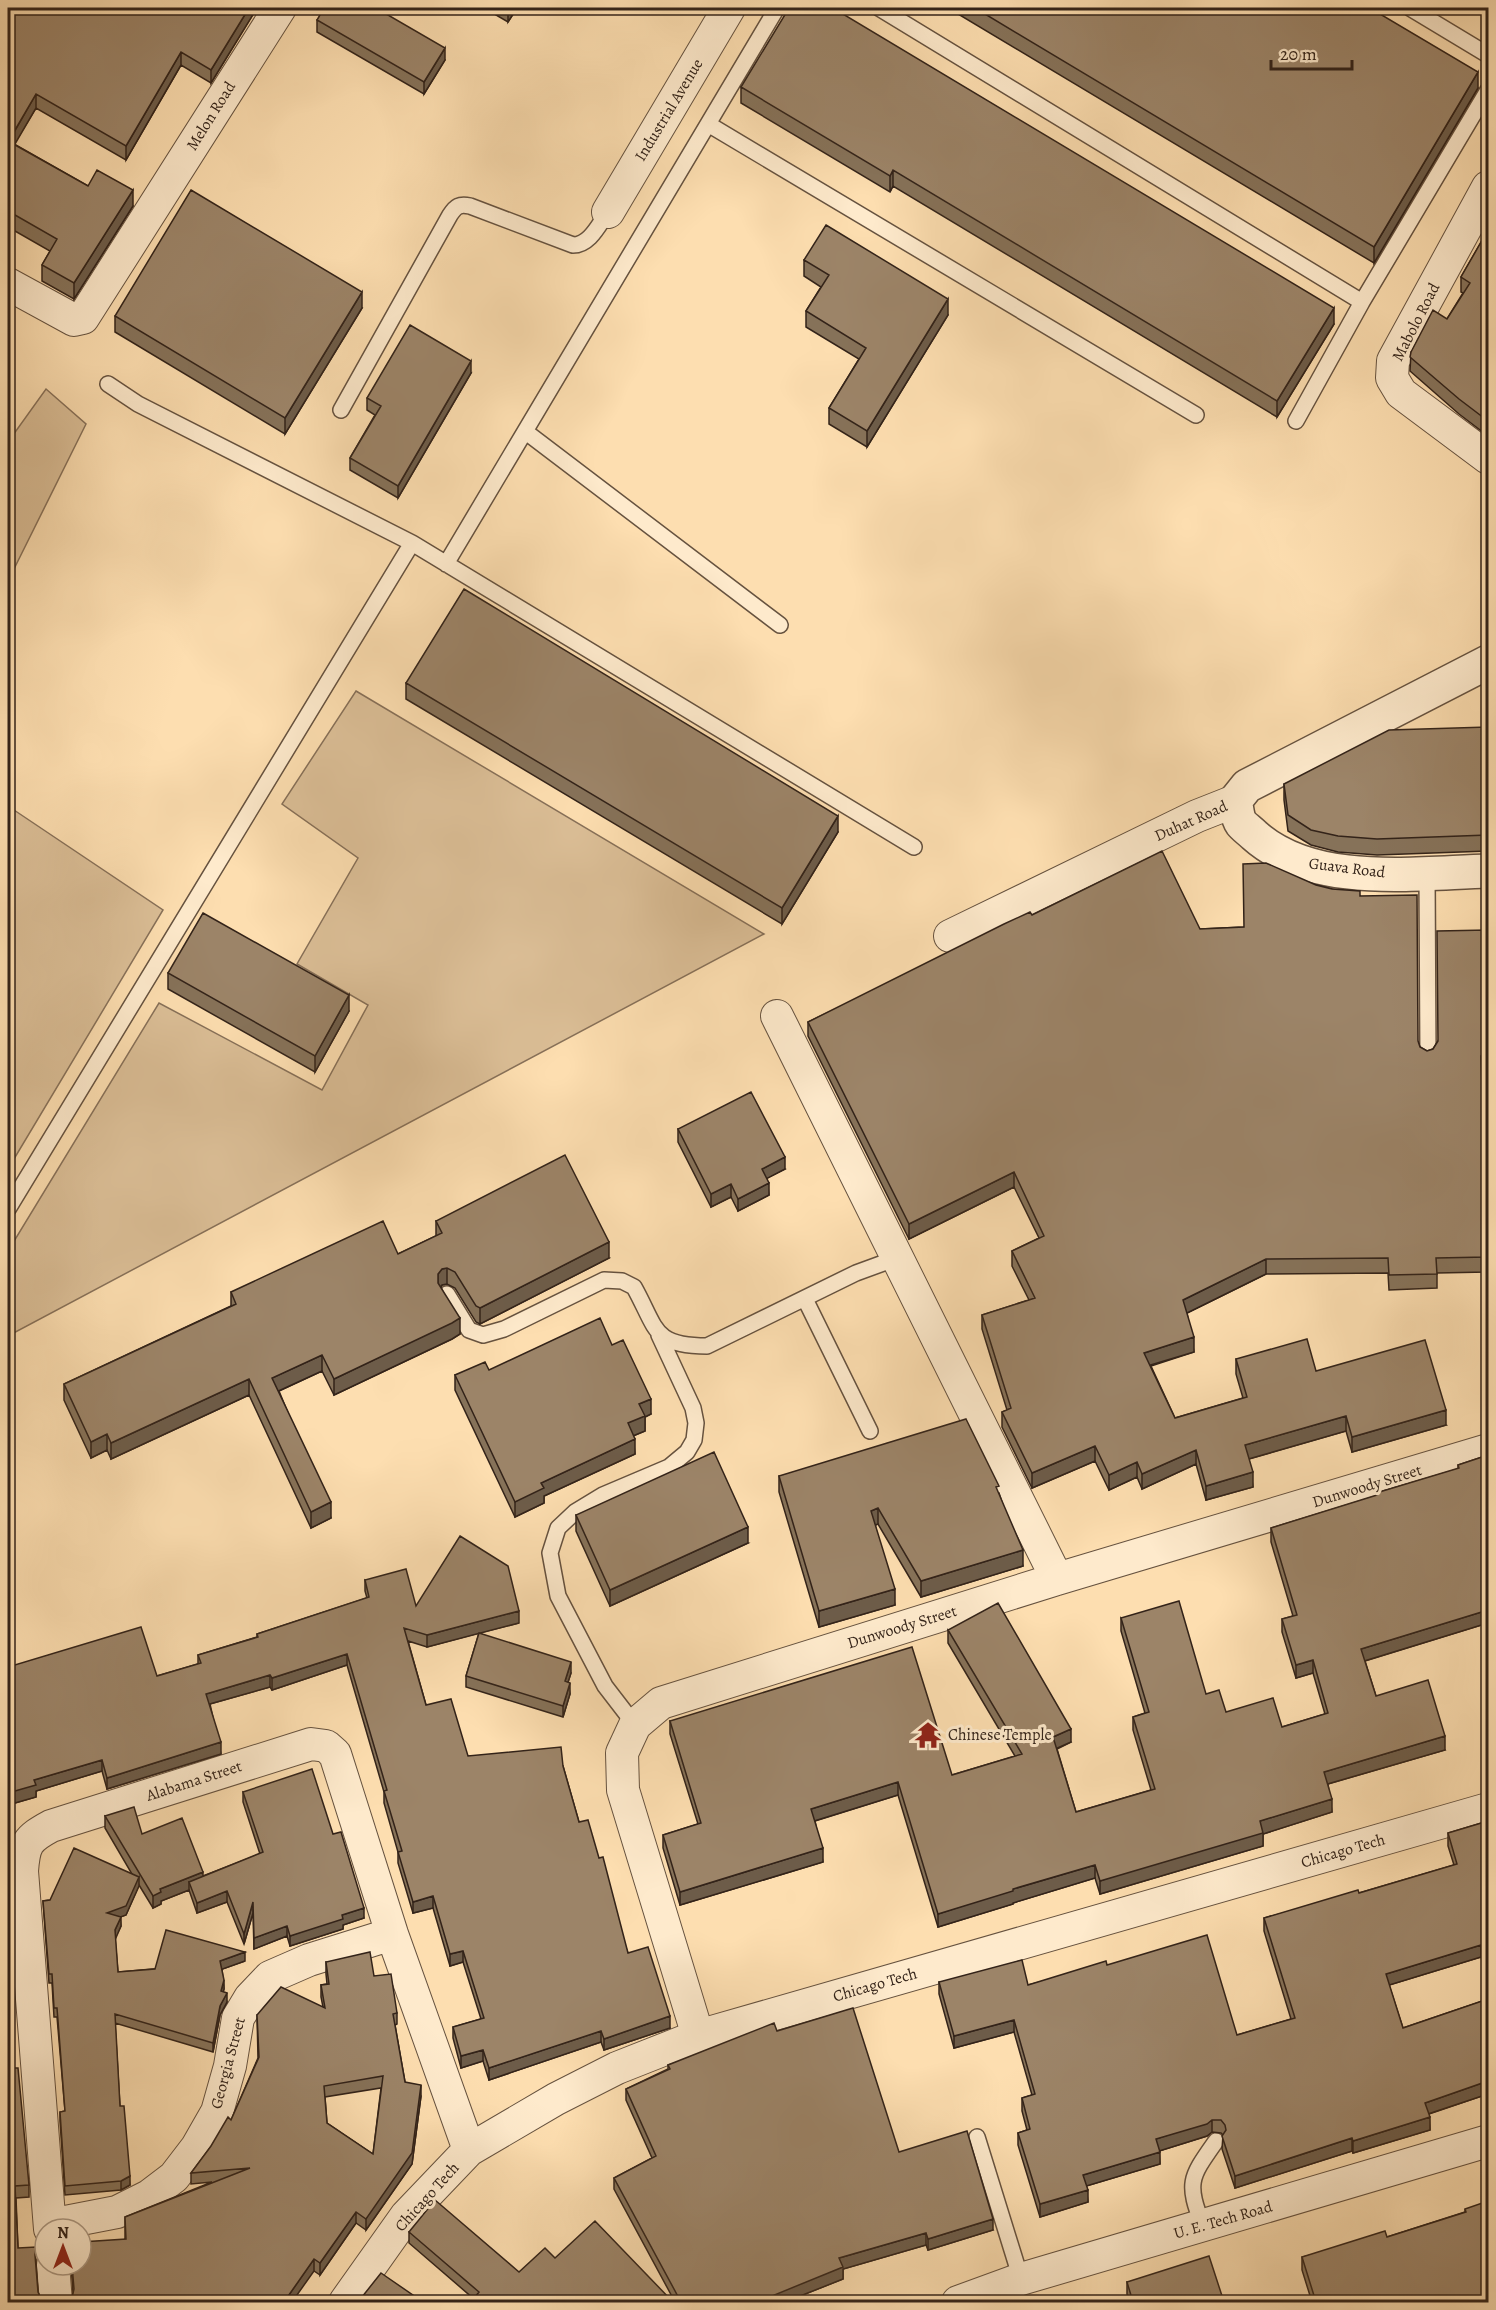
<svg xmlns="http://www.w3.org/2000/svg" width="1496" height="2310" font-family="Alegreya,serif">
<rect width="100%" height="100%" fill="#fddeb0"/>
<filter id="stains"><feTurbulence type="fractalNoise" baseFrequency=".00333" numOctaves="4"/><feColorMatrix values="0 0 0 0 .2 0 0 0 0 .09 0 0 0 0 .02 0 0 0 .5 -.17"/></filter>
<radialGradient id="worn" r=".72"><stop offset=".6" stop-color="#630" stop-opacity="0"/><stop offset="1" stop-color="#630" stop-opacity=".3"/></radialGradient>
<path fill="#dbbe96" stroke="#877058" stroke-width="1.5" d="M46,389L86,424L8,581V442Z
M356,691L764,934L8,1336V1251L159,1003L322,1090L368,1005L297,964L358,858L282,804Z
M8,806L163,910L8,1169Z"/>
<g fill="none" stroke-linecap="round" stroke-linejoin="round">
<defs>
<path id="service" d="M879,8L1362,302
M1410,8L1488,55
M708,124L1196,415
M108,384L138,404L412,543L914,847
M341,410L450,215C456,206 459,204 470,206L573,245C590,245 599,224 608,212
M1296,421L1362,302L1488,90
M526,432L780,625
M446,564L777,8
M1427,873L1428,1056
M8,1209L412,543
M447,1294L469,1330L483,1335L504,1329L604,1280L622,1281L634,1287C657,1328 652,1346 707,1346L856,1273L897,1258
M805,1299L870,1431
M635,1725L605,1686L558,1596L550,1553L558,1528L575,1512L603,1495L669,1467L687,1452L694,1440L696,1423L693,1408L659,1335
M977,2137L1021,2279
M1203,2226C1186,2182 1190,2178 1216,2141"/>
<path id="minor" d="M1488,187L1393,361L1392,378L1401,393L1488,458
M608,212L729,8
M8,284L74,320L83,318L280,8
M950,936L1197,816L1235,801
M777,1016L1057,1579
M698,2036L623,1790L622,1753L635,1725L661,1703L1057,1579L1488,1450
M50,2225L117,2212L149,2196L174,2177L197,2147L217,2112L230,2066L238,2018L250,1998L270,1977L309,1960L392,1934
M50,2229L22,1871C24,1844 27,1839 51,1826L311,1744L326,1746L335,1754L392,1934L469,2150
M53,2265L56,2302
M345,2302L406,2216L469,2150L556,2099L617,2068L698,2036L1488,1809
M958,2302L1021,2279L1488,2141"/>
<path id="tertiary" d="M1488,662L1247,786L1235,801C1237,807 1237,818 1241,823C1244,827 1250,831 1254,835C1313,888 1415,873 1488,871"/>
</defs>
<use href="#service" stroke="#66523f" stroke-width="18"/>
<use href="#minor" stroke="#66523f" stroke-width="34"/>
<use href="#tertiary" stroke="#66523f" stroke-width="36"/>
<use href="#service" stroke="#feeacc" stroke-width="15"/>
<use href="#minor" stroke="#feeacc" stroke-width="32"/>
<use href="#tertiary" stroke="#feeacc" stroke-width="33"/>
</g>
<path fill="#867259" stroke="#332319" stroke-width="1.5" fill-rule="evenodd" d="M8,8H257L211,83L181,65L126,160L36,108L14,144L88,186L133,206L74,299L42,281V265L50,251L8,227Z
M484,8H517L508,22Z
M948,8H1370L1478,88L1374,263Z
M317,20L445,60L424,94L317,32Z
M741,87L1334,324L1277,417L893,186L890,192L741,103Z
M1488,209V229L1486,228V213Z
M1488,230V436L1459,414L1410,371L1411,352L1447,319L1463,293L1461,292V277Z
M804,260L948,315L867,447L829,424V408L859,359L806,327V311L821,287L804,276Z
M362,308L285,434L115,332V316Z
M471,373L398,498L350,470V458L375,415L367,410V398Z
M406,683L838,832L782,924L406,699Z
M1488,727V851L1377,855L1338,852L1311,845L1288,831L1284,800V784Z
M1316,885L1360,896L1420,1047L1427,1051L1433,1049L1438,1041L1488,930V1070L1481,1071L1484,1150H1488V1232H1487V1272L1437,1273V1288L1389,1290L1388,1273L1266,1274L1187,1313L1194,1352L1151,1366L1175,1418L1243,1398L1236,1374V1359L1316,1371L1446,1425L1352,1452L1346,1431L1249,1459L1253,1487L1206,1500L1196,1464L1142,1489L1137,1477L1109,1490L1095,1461L1032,1488L1002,1427V1412L1007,1410L982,1329V1315L1029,1300L1012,1266V1251L1039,1238L1014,1187L909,1239L808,1036V1022L1032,915L1200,929L1244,927Z
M168,973L349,1011L315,1072L168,989Z
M678,1129L785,1169L767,1178L769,1195L738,1211L731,1197L711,1207L678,1142Z
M436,1221L609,1258L480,1324L476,1322L455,1288L447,1284L442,1285L441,1287L460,1334L452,1339L334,1395L322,1371L279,1391L331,1518L311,1528L249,1395L111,1459L107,1450L91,1458L64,1400V1384L231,1306V1292L398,1254L436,1236Z
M612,1345L651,1414L645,1417V1431L633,1436L635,1454L544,1496V1503L515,1517L455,1390V1375L489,1370Z
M1488,1455V1626V1623L1365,1661L1376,1696L1445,1750L1328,1784L1332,1812L1263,1834V1846L1100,1894L1095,1878L1013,1903V1904L938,1927L898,1795L815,1821L823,1862L680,1905L663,1848V1835L698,1824L670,1734V1721L952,1775L1015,1756L948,1643V1630L1071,1742L1057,1749L1076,1812L1151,1790L1133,1730V1717L1145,1713L1121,1631V1618L1226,1712L1282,1727L1325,1714L1313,1673L1296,1678L1282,1632V1619L1293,1616L1271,1542V1528L1376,1496V1493L1458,1469V1465Z
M779,1476L999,1493L1023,1566L921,1597L878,1524L875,1525L895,1605L819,1627L779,1492Z
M576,1515L748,1543L610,1606L576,1531Z
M365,1580L416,1606L519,1623L479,1633L571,1673L568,1682L570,1694L563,1717L466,1687V1676L479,1633L427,1647L408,1641L426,1705L468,1756L563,1766L579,1822L628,1953L670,2028L604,2050L601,2042L489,2080L483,2061L461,2068L453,2038V2027L481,2019L463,1962L450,1966L433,1908L413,1913L398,1863V1852L384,1803V1792L347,1665L272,1690L270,1687L210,1704L221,1754L107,1789L102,1771L36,1791V1797L8,1805L157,1676L198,1664V1655L257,1637V1634L367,1598L365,1591Z
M243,1792L333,1834L364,1918L343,1925V1929L290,1946L287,1936L254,1949L253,1913L244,1944L227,1902L197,1913L189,1890L161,1901V1904L153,1908L139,1885L126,1915L120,1917L121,1926L115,1938L118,1972L245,1961L222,1969L224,1989L223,1992L227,2002L220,2015L213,2052L115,2023L120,2106L130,2185L121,2190L65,2195L60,2121V2112L65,2111L57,2017H54L52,1983H49L43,1901L50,1900L132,1874L105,1828V1816L142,1834L203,1876L260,1854L243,1802Z
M1488,1821V1983L1481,1957L1389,1985L1403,2028L1488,1999V2035L1485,2036L1488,2045V2094L1429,2114L1430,2130L1353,2153L1352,2151L1235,2188L1222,2149L1223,2135L1221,2133L1212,2132L1207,2136L1159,2151L1160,2164L1086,2186L1088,2202L1040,2217L1018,2145V2133L1027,2130L1022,2111V2098L1032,2095L1014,2032L954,2048L939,1994V1982L1028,1985L1107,1965L1237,2035L1291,2019L1264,1931V1918L1359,1893L1454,1865L1448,1846V1833Z
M8,1905L11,1945V1957H8Z
M326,1962L374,1976L397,2013V2024L395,2025L405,2082L421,2096L412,2164L366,2230L356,2223L320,2275L314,2271L72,2298L73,2293L71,2265H81L125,2239V2217L212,2182L191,2184V2173L231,2120L258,2058L257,2015L323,2007L321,1997V1985L327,1984L326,1974ZM381,2088L373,2154L327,2123L325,2097Z
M777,2031L899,2152L993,2230L928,2250L926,2245L843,2269V2279L785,2302H675L614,2189V2178L652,2158L626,2100V2089L668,2069V2065Z
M13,2068L29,2185V2197L16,2198L18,2248L36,2259V2263L38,2292L42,2301L8,2302Z
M1465,2209L1488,2302H1312L1302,2270V2257L1387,2237L1465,2212Z
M409,2232L519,2272L555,2258L474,2299L409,2243Z
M1127,2282L1224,2302H1129L1127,2294Z"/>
<path fill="#6d5c49" stroke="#332319" stroke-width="1.5" d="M249,8H257L211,83V70Z
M509,8H517L508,22V10Z
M445,48V60L424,94V82Z
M181,52V65L126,160V146Z
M1478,72V88L1374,263V247Z
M36,94V108L8,156V143Z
M893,170V186L890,192V176Z
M133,190V206L74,299V283Z
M362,292V308L285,434V418Z
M948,299V315L867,447V431Z
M1334,308V324L1277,417V401Z
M471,361V373L398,498V486Z
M838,816V832L782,924V908Z
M349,995V1011L315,1072V1056Z
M785,1157V1169L762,1181V1169Z
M1014,1172V1187L909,1239V1224Z
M769,1183V1195L738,1211V1199Z
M731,1184V1197L711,1207V1194Z
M609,1242V1258L480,1324V1308Z
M1266,1259V1274L1183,1315V1300Z
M447,1268V1284L442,1285L438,1290V1274L442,1269Z
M460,1318V1334L452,1339L334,1395V1379Z
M1194,1337V1352L1144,1367V1353Z
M322,1355V1371L272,1394V1378Z
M249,1379V1395L111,1459V1443Z
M651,1399V1414L645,1417V1431L628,1438V1423L639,1404Z
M1446,1410V1425L1352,1452V1437Z
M1346,1416V1431L1245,1460V1445Z
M107,1434V1450L91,1458V1442Z
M635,1439V1454L544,1496V1503L515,1517V1502L541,1483Z
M1095,1446V1461L1032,1488V1473Z
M1196,1450V1464L1142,1489V1474Z
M1137,1462V1477L1109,1490V1475Z
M1253,1472V1487L1206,1500V1486Z
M331,1502V1518L311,1528V1512Z
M878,1508V1524L871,1527V1511Z
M748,1527V1543L610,1606V1590Z
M1023,1550V1566L921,1597V1581Z
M895,1589V1605L819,1627V1611Z
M1488,1610V1623L1361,1662V1649Z
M519,1611V1623L427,1647V1635Z
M347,1654V1665L272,1690V1678Z
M1313,1660V1673L1296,1678V1665Z
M571,1662V1673L565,1692V1681Z
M270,1675V1687L206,1705V1694Z
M570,1683V1694L563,1717V1706Z
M1071,1729V1742L1053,1750V1737Z
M1445,1736V1750L1324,1785V1772Z
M221,1742V1754L107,1789V1778Z
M102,1760V1771L36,1791V1797L8,1805V1793L34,1780Z
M898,1782V1795L811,1822V1809Z
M1332,1799V1812L1263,1834V1846L1100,1894V1881L1260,1821Z
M823,1848V1862L680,1905V1892Z
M1095,1865V1878L1013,1903V1904L938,1927V1914L1013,1889Z
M203,1872V1885L189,1882V1890L161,1901V1904L153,1908V1896L160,1889Z
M139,1877V1886L126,1915L107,1922V1913Z
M227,1891V1902L197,1913V1903Z
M433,1896V1908L413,1913V1902Z
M253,1902V1913L244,1944V1934Z
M364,1908V1918L343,1925V1929L290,1946V1936L342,1915Z
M121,1917V1926L115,1940V1930Z
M287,1926V1936L254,1949V1938Z
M1481,1945V1957L1386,1986V1974Z
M463,1951V1962L450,1966V1954Z
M245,1952V1961L220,1970V1961Z
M224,1980V1989L221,2001V1991Z
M227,1993V2002L220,2015L213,2052V2043L220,2006Z
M670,2016V2028L604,2050V2039Z
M1014,2020V2032L954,2048V2036Z
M1488,2023V2035L1482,2037V2025Z
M601,2031V2042L489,2080V2068Z
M483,2050V2061L461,2068V2056Z
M1488,2081V2094L1425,2115V2103Z
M421,2085V2096L412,2164L366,2230V2219Z
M1430,2117V2130L1353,2153V2141Z
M1212,2120V2132L1207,2136L1156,2152V2139Z
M1352,2138V2151L1235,2188V2176Z
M1160,2152V2164L1083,2187V2175Z
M130,2176V2185L121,2190V2181Z
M1088,2190V2202L1040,2217V2204Z
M356,2212V2223L320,2275V2263Z
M993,2219V2230L928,2250V2239Z
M926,2233V2245L843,2269V2279L785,2302H767V2298L839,2258Z
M314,2259V2271L292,2302H284Z"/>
<path fill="#9c8468" stroke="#332319" stroke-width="1.5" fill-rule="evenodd" d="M8,8H249L211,70L181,52L126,146L36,94L8,142Z
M324,8H376L445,48L424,82L317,20Z
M789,8H833L1334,308L1277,401L893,170L890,176L741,87Z
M975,8H1370L1478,72L1374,247Z
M8,141L88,186L97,170L133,190L74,283L42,265L57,239L8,211Z
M191,190L362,292L285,418L115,316Z
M826,225L948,299L867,431L829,408L866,348L806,311L829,275L804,260Z
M1488,230V421L1459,399L1410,357L1411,352L1433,310L1447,319L1470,283L1461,277Z
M410,325L471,361L398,486L350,458L381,406L367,398Z
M464,589L838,816L782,908L406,683Z
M1488,727V835L1377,839L1338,836L1311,830L1288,815L1284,784L1389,730Z
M1162,851L1200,929L1244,927L1243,864L1266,863L1316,885L1332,889L1360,891V896L1417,895L1418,1041L1420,1047L1427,1051L1433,1049L1438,1041L1437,931L1488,930V1056H1481L1484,1150H1488V1217H1486L1487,1257L1436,1258L1437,1274L1389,1275L1388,1258L1266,1259L1183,1300L1194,1337L1144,1353L1175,1418L1247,1397L1236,1359L1307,1339L1316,1371L1425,1340L1446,1410L1352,1437L1346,1416L1245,1445L1253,1472L1206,1486L1196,1450L1142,1474L1137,1462L1109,1475L1095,1446L1032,1473L1002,1412L1011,1408L982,1315L1035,1298L1012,1251L1044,1236L1014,1172L909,1224L808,1022L1004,924L1030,912L1032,915Z
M203,913L349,995L315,1056L168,973Z
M751,1092L785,1157L762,1169L769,1183L738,1199L731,1184L711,1194L678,1129Z
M565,1155L609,1242L480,1308L476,1306L455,1272L447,1268L442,1269L438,1274V1283L460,1318L452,1323L334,1379L322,1355L272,1378L331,1502L311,1512L249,1379L111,1443L107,1434L91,1442L64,1384L236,1304L231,1292L383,1221L398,1254L442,1233L436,1221Z
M600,1318L612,1345L623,1340L651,1399L639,1404L645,1416L628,1423L635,1439L541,1483L544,1488L515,1502L455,1375L485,1362L489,1370Z
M966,1419L999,1486L996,1487L1023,1550L921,1581L878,1508L871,1511L895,1589L819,1611L779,1476Z
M714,1452L748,1527L610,1590L576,1515Z
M1488,1455V1613V1610L1361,1649L1376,1696L1428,1680L1445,1736L1324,1772L1332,1799L1260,1821L1263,1833L1100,1881L1095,1865L1013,1889V1891L938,1914L898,1782L811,1809L823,1848L680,1892L663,1835L701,1823L670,1721L912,1647L952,1775L1022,1754L948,1630L998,1603L1071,1729L1053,1737L1076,1812L1155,1789L1133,1717L1149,1712L1121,1618L1179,1601L1206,1694L1219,1690L1226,1712L1273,1698L1282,1727L1328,1713L1313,1660L1296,1665L1282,1619L1297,1615L1271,1528L1377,1495L1376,1493L1459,1468L1458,1465Z
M460,1536L508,1566L519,1611L427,1635L404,1628L426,1705L451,1699L468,1756L561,1747L563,1766L579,1822L588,1820L599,1858L603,1857L628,1953L648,1947L670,2016L604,2039L601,2031L489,2068L483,2050L461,2056L453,2027L484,2018L463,1951L450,1954L433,1896L413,1902L398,1852L402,1851L384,1791L387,1790L347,1654L272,1678L270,1675L206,1694L221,1742L107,1778L102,1760L34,1780L36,1785L8,1793V1667L141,1627L157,1676L201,1663L198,1655L258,1637L257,1634L369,1597L365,1580L406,1569L416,1606Z
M479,1633L571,1662L565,1681L570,1683L563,1706L466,1676Z
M312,1769L333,1834L341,1832L364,1908L342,1915L343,1919L290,1936L287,1926L254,1938L253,1902L244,1934L227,1891L197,1903L189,1882L263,1852L243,1792Z
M134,1807L142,1834L182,1818L203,1872L160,1889L161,1892L153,1896L105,1816Z
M1488,1821V1970L1481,1945L1386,1974L1403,2028L1488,1999V2023L1482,2025L1488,2045V2081L1425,2103L1430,2117L1353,2141L1352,2138L1235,2176L1222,2136L1226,2130L1225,2125L1221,2120H1212L1207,2124L1156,2139L1160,2152L1083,2175L1088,2190L1040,2204L1018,2133L1030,2129L1022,2098L1035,2094L1014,2020L954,2036L939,1982L1022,1960L1028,1985L1106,1961L1107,1965L1207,1935L1237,2035L1295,2018L1264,1918L1358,1890L1359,1893L1457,1864L1448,1833Z
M74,1848L139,1877L126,1906L107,1913L121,1917L115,1930L118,1972L155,1969L166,1930L245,1952L220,1961L224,1980L221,1991L227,1993L220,2006L213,2043L115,2014L120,2106H124L130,2176L121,2181L65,2186L60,2112L65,2111L57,2008H54L52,1974H49L43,1901L50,1900Z
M8,1905L11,1945L8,1946Z
M370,1952L374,1976L391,1974L397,2013L393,2014L405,2082L421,2085L412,2153L366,2219L356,2212L320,2263L314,2259L284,2302H69L72,2298L74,2289L72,2265H81V2242L126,2239L125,2217L250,2168L191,2173L211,2146L228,2117L231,2120L259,2057L257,2015L281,1987L325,2008L321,1985L329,1984L326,1962ZM383,2076L373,2154L327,2123L324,2086Z
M8,2004L13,2068H18L29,2185L15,2186L18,2248L36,2247L35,2255L38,2292L42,2301L43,2302H8Z
M853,2008L899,2152L967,2131L993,2219L928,2239L926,2233L839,2258L843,2267L767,2298L770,2302H681L614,2178L656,2156L626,2089L670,2069L668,2065L774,2023L777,2031Z
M435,2200L519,2272L545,2248L555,2258L595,2221L673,2302H471L479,2292L409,2232Z
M1488,2201V2302H1316L1302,2257L1385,2231L1387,2237L1466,2212L1465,2209Z
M1209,2256L1224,2302H1133L1127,2282Z
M381,2273L423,2302H358Z"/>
<defs>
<symbol id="temple-bare" viewBox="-9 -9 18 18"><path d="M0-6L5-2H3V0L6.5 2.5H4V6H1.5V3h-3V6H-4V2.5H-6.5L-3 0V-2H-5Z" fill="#8f2418" stroke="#feeacc" stroke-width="2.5" paint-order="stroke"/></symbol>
</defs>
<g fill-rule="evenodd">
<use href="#temple-bare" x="909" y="1716" width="38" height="38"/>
</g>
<g text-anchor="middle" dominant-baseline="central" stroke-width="6" stroke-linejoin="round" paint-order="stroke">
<g font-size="16" fill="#332319" stroke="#feeacc">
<text transform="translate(669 110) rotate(-59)">Industrial Avenue</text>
<text transform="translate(211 116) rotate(-58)">Melon Road</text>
<text transform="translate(1416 322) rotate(-63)">Mabolo Road</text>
<text transform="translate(1191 821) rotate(-24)">Duhat Road</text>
<text transform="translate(1347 868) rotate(7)">Guava Road</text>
<text transform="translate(1367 1486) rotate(-17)">Dunwoody Street</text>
<text transform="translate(902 1627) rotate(-17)">Dunwoody Street</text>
<text transform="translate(194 1781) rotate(-18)">Alabama Street</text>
<text transform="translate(1343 1851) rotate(-16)">Chicago Tech</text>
<text transform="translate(875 1985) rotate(-16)">Chicago Tech</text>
<text transform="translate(228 2063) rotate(-75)">Georgia Street</text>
<text transform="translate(427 2197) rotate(-48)">Chicago Tech</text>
<text transform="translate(1223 2220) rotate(-16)">U. E. Tech Road</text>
</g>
<g font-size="16" fill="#332319" stroke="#feeacc" text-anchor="start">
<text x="948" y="1735">Chinese Temple</text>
</g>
</g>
<rect width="1496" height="2310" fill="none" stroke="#fddeb0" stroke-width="30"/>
<rect x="9" y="9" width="1478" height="2292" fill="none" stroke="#332319" stroke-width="3"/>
<rect x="15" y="15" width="1466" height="2280" fill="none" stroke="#332319" stroke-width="1.5"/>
<g transform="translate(63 2247)"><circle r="28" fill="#feeacc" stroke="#ad9a84" stroke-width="1.5"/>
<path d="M0-4.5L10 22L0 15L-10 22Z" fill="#8f2418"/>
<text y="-9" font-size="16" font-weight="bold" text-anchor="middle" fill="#332319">N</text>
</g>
<path d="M1271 60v9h81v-9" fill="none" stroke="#332319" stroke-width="3"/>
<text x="1280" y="60" font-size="18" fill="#332319" stroke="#feeacc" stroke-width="4.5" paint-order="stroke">20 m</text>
<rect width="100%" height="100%" filter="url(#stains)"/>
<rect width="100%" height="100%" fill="url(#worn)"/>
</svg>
